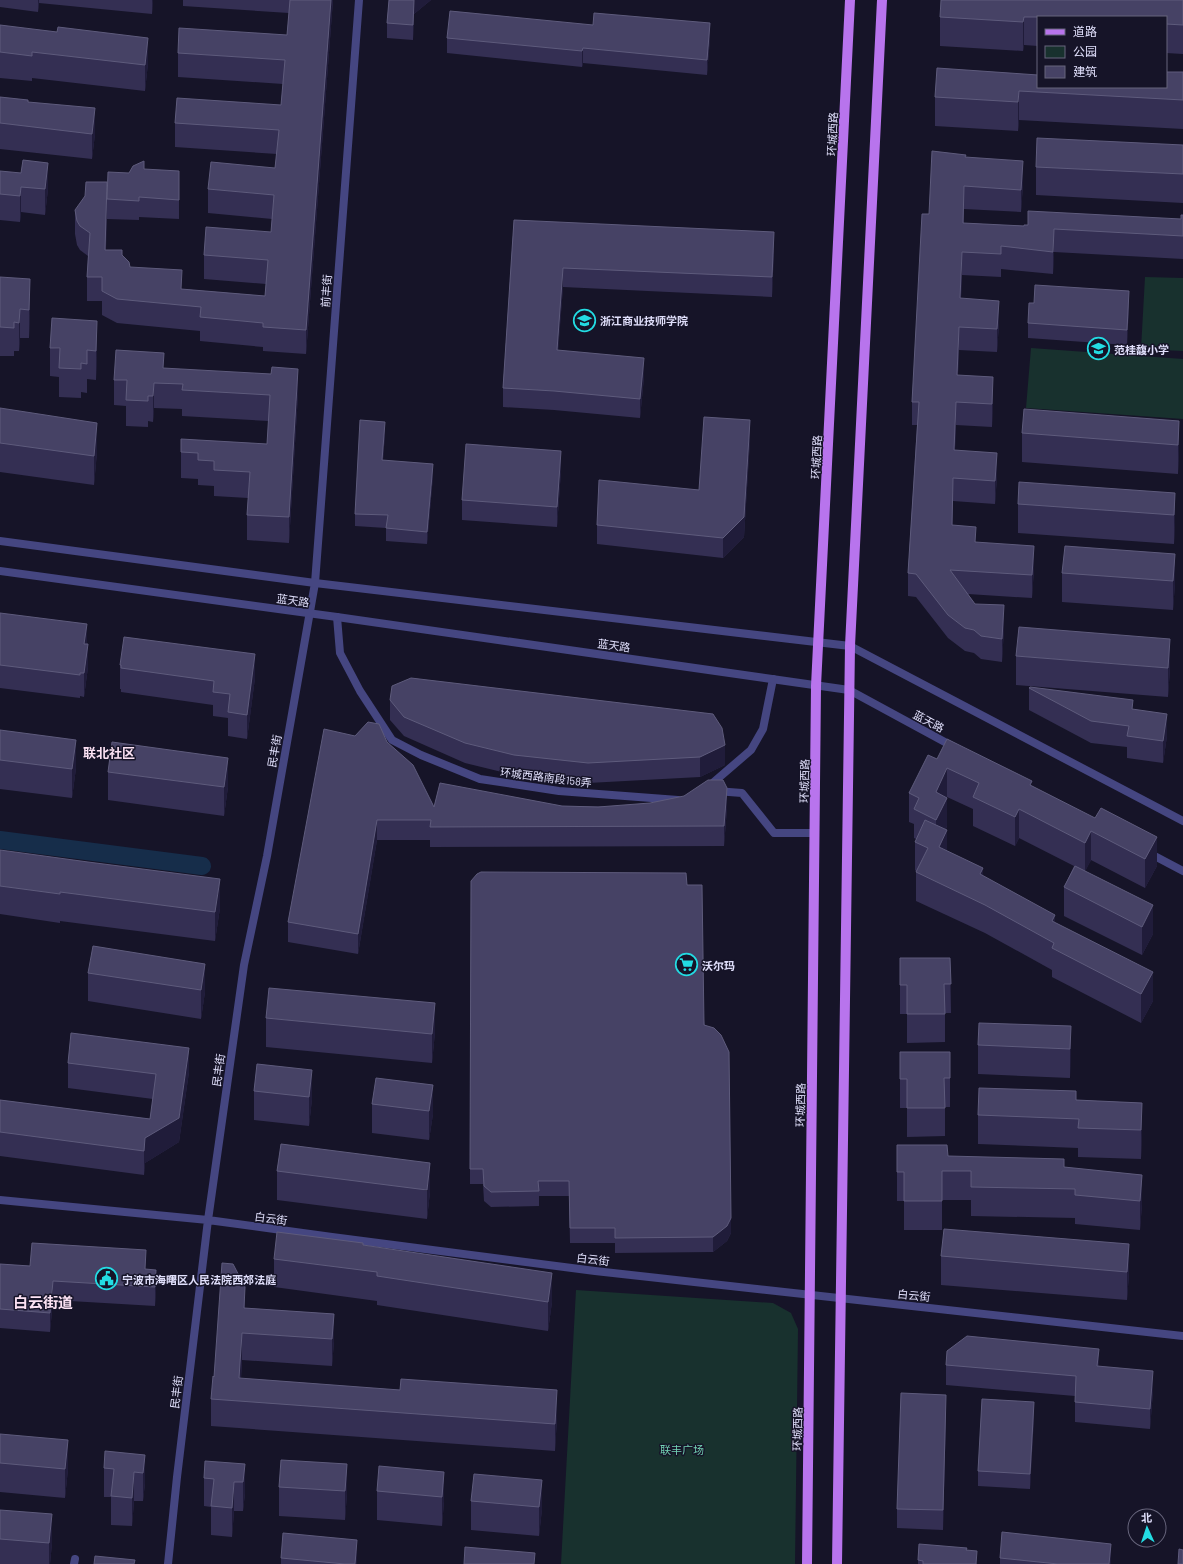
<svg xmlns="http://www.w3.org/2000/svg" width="1183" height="1564" font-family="Barlow,'Noto Sans SC',sans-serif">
<rect width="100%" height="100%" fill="#161428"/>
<path fill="#18312e" d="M1145,277L1183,278V351L1141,349Z
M1031,348L1183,359V419L1026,408Z
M576,1290L773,1303L791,1313L798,1329L795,1564H561Z"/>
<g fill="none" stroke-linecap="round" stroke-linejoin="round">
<path stroke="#162d4a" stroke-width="18" d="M0,840L202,866"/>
<path stroke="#454681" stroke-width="8" d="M337,617L340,653L360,691L392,740L421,755L480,779L559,791L678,800
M708,787L751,750L763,729L773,679
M716,791L742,793L774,833H815
M0,1200L208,1220L332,1237L595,1271L1183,1336
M74,1564L75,1559
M168,1564L177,1477L208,1220L244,965L267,856L315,583L359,0"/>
<path stroke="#454681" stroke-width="8" d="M0,541L315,583L850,646L1183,821
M0,571L337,617L849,690L954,747
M1147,852L1183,871"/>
<path stroke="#b874ed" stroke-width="10" d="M807,1564L816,686L850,0
M837,1564L850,646L882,0"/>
</g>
<path fill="#342f53" d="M0,0H153L152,14L39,3L38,12L0,7Z
M183,0H333L306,354L263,351V347L200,341V331L117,323L102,315V301H87V277L88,256L80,250L77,245L75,234V210L107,206L106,250L122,255L130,267L182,289L265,296L266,284L204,279V255L271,232L272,219L208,213V189L275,168L277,154L175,147V123L281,105L283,84L178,77V53L287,35L289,13L183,6Z
M389,0H431L414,14L413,40L387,38V23Z
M1183,0V54L1166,53V17H1038V46L1024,45L1023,51L940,46V17Z
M0,25L148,63L145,91L32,78V81L0,78Z
M593,25L710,38L707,75L583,63L582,67L447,53V38Z
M1183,72V129L1019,120L1018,131L935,126V97L1038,75Z
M0,97L28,102L95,134L92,159L0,149Z
M1183,145V203L1036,195V167Z
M966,157L1023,184L1021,212L964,209V223L1024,226L1181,219L1183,215V259L1054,252L1053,274L1001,269V277L962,275L961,298L999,323L997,352L959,350L958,375L993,400L992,427L956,425L955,450L997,476L995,504L953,501L952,525L976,542L1034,568L1032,598L968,594L975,604L1004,628L1002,662L981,659L974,653L965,651L948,638L916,597L908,596V573L917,425H912V402Z
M144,169L179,191V219L139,217V220L107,219V199L129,173Z
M0,171L48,189L45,215L21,212L20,222L0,220Z
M514,220L774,251L772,297L563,287L558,350L644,377L640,418L554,410L503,407V388Z
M0,277L30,308L29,338H20L19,351H14V356H0Z
M1129,306L1127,345L1028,338V323Z
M50,348L97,350L96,380L87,379V393L81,392V398L59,397V377L50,376Z
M164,368L298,394L289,543L247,540V515L248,498L214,496V486L198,485V479L181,478V452L267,444L269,421L182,416V409L154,408L153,422L148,421V427L126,426V406L114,405V380Z
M0,408L97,452L94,485L0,472Z
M1179,421V449L1178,474L1022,462V433Z
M385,434L383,460L433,476L427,544L386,541V528L355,526V514Z
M750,440L744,537L723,558L597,544V525L699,490Z
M561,471L557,527L462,520V500Z
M1175,493V522L1174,544L1018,533V504Z
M1175,554V583L1173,610L1062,602V573Z
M0,613L87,644L88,667L84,697L80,696V698L0,688Z
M1016,656L1170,668L1168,697L1016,685Z
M120,665L255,678L247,739L228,736V718L213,716V705L121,692V689H120Z
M1029,688L1133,710L1167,736L1163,763L1127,758V747L1091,743L1029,710Z
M390,700L713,714L725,765L700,777L588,783L514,775L465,763L404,736L390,720Z
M0,730L76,768L72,798L0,789Z
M355,736L387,742L434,807L562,806L727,808L724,846L430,847V840H377L358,954L288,942V922Z
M937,759L1032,786L1157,866L1145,888L1091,860L1085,871L1153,934L1142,955L1064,916V887L1074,866L1019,838L1015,846L973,826V809L947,797V826L946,829L947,851L983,876L1055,923L1153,1001L1141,1023L1052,977V970L985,933L916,901V871L915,870V842L916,839L914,838V824L909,822V793Z
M108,772L228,787L224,816L108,800Z
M0,850L220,908L215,941L60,921V923L0,914Z
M687,885L731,1233L727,1241L713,1252L615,1253V1243H570L569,1196H539V1206L491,1207L484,1201L483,1184H470V1169Z
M900,958H950L951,1013H945V1042L907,1043V1014H900Z
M205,964V992L201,1019L88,1001V973Z
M266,1018L435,1032L432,1063L266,1047Z
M1071,1026L1070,1078L978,1074V1045Z
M900,1052H950V1107H945V1136L907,1137V1108H900Z
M68,1063L189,1072L179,1142L145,1163L144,1175L0,1156V1100L150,1119L153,1099L68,1088Z
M257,1064L312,1099L309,1126L254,1120V1091Z
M433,1085V1114L429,1140L372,1133V1104Z
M1076,1100L1142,1103V1132L1141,1159L1078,1157V1148L978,1144V1115Z
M281,1144L430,1192L427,1219L277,1200V1171Z
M897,1145L948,1156L1142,1175V1204L1140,1230L1075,1224V1218L971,1216V1200H942V1230H904V1201H897Z
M1129,1244V1273L1127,1300L941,1285V1256Z
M363,1245L552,1302L548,1331L377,1305V1301L274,1287V1259Z
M0,1264L30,1266L146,1270L156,1289L155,1306L53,1300L50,1332L0,1328Z
M245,1308L334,1314V1341L332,1366L242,1360L241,1379L557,1417L555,1451L211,1426V1399L214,1377Z
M946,1365L1099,1366L1153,1391L1150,1429L1075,1422V1396L946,1385Z
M946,1415L943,1530L897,1528V1509Z
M1034,1417L1030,1489L978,1486V1471Z
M0,1434L68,1469L65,1498L0,1492Z
M145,1455V1483L143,1501H134L132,1526L111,1525V1497H104V1468Z
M245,1464V1493L243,1511H234L232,1537L211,1535V1507L204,1506V1478Z
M347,1464V1493L345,1520L279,1516V1487Z
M444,1472V1501L442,1526L377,1520V1491Z
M542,1480V1509L539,1536L471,1530V1501Z
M0,1510L52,1543L50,1564H0Z
M967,1550L977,1564H918V1560Z
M281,1558L357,1564H281Z
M1000,1558L1111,1564H1000Z"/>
<path fill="#201c3a" d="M38,0H39L38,12Z
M152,0H153L152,14Z
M331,0H333L306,354V330Z
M414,0H431L414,14L413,40V25Z
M1024,17V45L1023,51V22Z
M710,23V38L707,75V60Z
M148,38V63L145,91V65Z
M583,48V63L582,67V51Z
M1019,91V120L1018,131V102Z
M95,108V134L92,159V134Z
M1023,161V184L1021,212V190Z
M48,163V189L45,215V189Z
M107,182V206L105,274V250Z
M964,186V209L963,246V223Z
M21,187V212L20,222V196Z
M1054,229V252L1053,274V252Z
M774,232V251L772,297V277Z
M962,252V275L960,321V298Z
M563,268V287L557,369V350Z
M30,279V308L29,338V310Z
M1129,291V306L1127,345V330Z
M999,301V323L997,352V329Z
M20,309V338L19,351V323Z
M97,321V350L96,380V351Z
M959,327V350L957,398V375Z
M644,358V377L640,418V399Z
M298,369V394L289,543V517Z
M993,377V400L992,427V404Z
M154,383V408L153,422V396Z
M956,402V425L954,473V450Z
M750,420V440L744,537L723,558V538Z
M1179,421V449L1178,474V445Z
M385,422V434L382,472V460Z
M97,423V452L94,485V456Z
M561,451V471L557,527V507Z
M997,453V476L995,504V481Z
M433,464V476L427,544V532Z
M953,478V501L952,548V525Z
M1175,493V522L1174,544V515Z
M1034,546V568L1032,598V575Z
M1175,554V583L1173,610V581Z
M1004,605V628L1002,662V639Z
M87,624V647L84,644Z
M1170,639V668L1168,697V668Z
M88,644V667L84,697V673Z
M255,654V678L247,739V715Z
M1167,714V736L1163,763V741Z
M76,740V768L72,798V769Z
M725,745V765L700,777V757Z
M228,758V787L224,816V787Z
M947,768V797L936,821V792Z
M727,788V808L724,846V826Z
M947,798V826L936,849V820Z
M1019,809V838L1015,846V817Z
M377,820V840L358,954V934Z
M947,830V859L939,847Z
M1091,831V860L1085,872V843Z
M1157,837V866L1145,888V859Z
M983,868V897L980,903V874Z
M220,879V908L215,941V912Z
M1153,905V934L1142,955V927Z
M1055,915V944L1052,921Z
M205,964V992L201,1019V990Z
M1153,972V1001L1141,1023V994Z
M435,1003V1032L432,1063V1034Z
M1071,1026V1055L1070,1078V1049Z
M189,1048V1072L179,1142L145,1163L144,1175V1151L145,1138Z
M312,1070V1099L309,1126V1097Z
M433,1085V1114L429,1140V1111Z
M1142,1103V1132L1141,1159V1130Z
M430,1163V1192L427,1219V1190Z
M1142,1175V1204L1140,1230V1201Z
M731,1218V1233L727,1241L713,1252V1237Z
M1129,1244V1273L1127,1300V1272Z
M156,1270V1289L155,1306V1287Z
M552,1273V1302L548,1331V1302Z
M53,1281V1300L50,1332V1313Z
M245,1287V1314L244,1335V1308Z
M334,1314V1341L332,1366V1339Z
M242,1333V1360L239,1401V1378Z
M1099,1349V1369L1097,1366Z
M1153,1371V1391L1150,1429V1409Z
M557,1390V1417L555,1451V1424Z
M946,1395V1415L943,1530V1510Z
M1034,1402V1417L1030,1489V1474Z
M68,1440V1469L65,1498V1469Z
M145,1455V1483L143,1501V1473Z
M245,1464V1493L243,1511V1482Z
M347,1464V1493L345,1520V1491Z
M134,1472V1501L132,1526V1498Z
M444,1472V1501L442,1526V1497Z
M542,1480V1509L539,1536V1507Z
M234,1482V1511L232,1537V1508Z
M52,1514V1543L50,1564H49V1543Z
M357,1540V1564H355Z
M1111,1544V1564H1109Z"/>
<path fill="#464265" stroke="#5e5b7c" d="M290,0H331L306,330L263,327V323L200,317L201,307L117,299L102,291V277H87L90,233L80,226L77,221L75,210L85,196L86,182H107L105,250H122V255L129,262L130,267L182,270L181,289L265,296L268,260L204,255L206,227L271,232L274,195L208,189L211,162L275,168L279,130L175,123L177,98L281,105L285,60L178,53L179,28L287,35Z
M389,0H414L413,25L387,23Z
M941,0H1183V25L1166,24V17H1024L1023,22L940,17Z
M450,11L593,25L594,13L710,23L707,60L583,48L582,51L447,38Z
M0,25L57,32L58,27L148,38L145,65L32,52V56L0,52Z
M937,68L1038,75V87H1166V72H1183V100L1019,91L1018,102L935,97Z
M0,97L28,100V102L95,108L92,134L0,123Z
M1037,138L1183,145V174L1036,167Z
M932,151L966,155L965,157L1023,161L1021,190L964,186L963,223L1024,226V225H1028V211L1181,219V215H1183V236L1054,229L1053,252L1001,246V254L962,252L960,298L999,301L997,329L959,327L957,375L993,377L992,404L956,402L954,450L997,453L995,481L953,478L952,525L976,527L975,542L1034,546L1032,575L950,570L975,604L1004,605L1002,639L981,636L974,630L965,628L948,615L916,574L908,573L919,402H912L922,214H929Z
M23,160L48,163L45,189L21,187L20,196L0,194V171L21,173Z
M144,161V169L179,171V200L139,197V201L107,199L108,172L129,173L133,166Z
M514,220L774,232L772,277L563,268L557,350L644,358L640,399L554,391L503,388Z
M0,277L30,279L29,310L20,309L19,323L14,322V328L0,327Z
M1035,285L1129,291L1127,330L1028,323L1029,303H1034Z
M52,318L97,321L96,351L87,350V364L81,363V369L59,368L60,348H50Z
M116,350L164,353L163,368L271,374L272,367L298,369L289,517L247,515L250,472L214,470V461L198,460V453L181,452V439L267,444L270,395L182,390L183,384L154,383L153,396H148V401L126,400L127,380H114Z
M0,408L97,423L94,456L0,443Z
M1024,409L1179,421L1178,445L1022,433Z
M704,417L750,420L744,517L723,538L597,525L599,480L699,490Z
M360,420L385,422L382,460L433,464L427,532L386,528L388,515L355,514Z
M466,444L561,451L557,507L462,500Z
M1019,482L1175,493L1174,515L1018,504Z
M1065,546L1175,554L1173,581L1062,573Z
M0,613L87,624L84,644H88L84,673H80V675L0,665Z
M1019,627L1170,639L1168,668L1016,656Z
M124,637L255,654L247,715L228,712L230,694L213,692L214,681L121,668V665H120Z
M411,678L713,714L722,728L725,745L700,757L588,763L514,755L465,743L404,717L390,700L392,686Z
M1030,687L1133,700L1132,709L1167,714L1163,741L1127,736L1129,726L1091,721L1029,688Z
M368,722L379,724L387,742L413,765L434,807L440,783L562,806L598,807L650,803L684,796L708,780H723L727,788L724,826L430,827L431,820H377L358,934L288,922L324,729L355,736Z
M0,730L76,740L72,769L0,760Z
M947,739L1032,781L1030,785L1095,818L1101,808L1157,837L1145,859L1091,831L1085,843L1019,809L1015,817L973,797L979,783L947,768L936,792L947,798L936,820L914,809L919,798L909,793L928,755L937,759Z
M112,742L228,758L224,787L108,772Z
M925,820L947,830L939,847L983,868L980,874L1055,915L1052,921L1153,972L1141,994L1052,948L1054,943L985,905L916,872L928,848L915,842Z
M0,850L88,862L220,879L215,912L60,892V894L0,886Z
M1075,866L1153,905L1142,927L1064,887Z
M481,872L686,873L687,885H702L704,1025L714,1028L721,1035L729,1052L731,1218L727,1226L713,1237L615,1238V1228H570L569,1181H538L539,1191L491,1192L484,1186L483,1169H470L471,881L477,874Z
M93,946L205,964L201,990L88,973Z
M900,958H950L951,984H944L945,1014H907V985H900Z
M269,988L435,1003L432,1034L266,1018Z
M979,1023L1071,1026L1070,1049L978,1045Z
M71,1033L189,1048L179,1118L145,1138L144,1151L0,1132V1100L150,1119L156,1074L68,1063Z
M900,1052H950V1078H944L945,1108H907V1079H900Z
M257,1064L312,1070L309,1097L254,1091Z
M376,1078L433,1085L429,1111L372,1104Z
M979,1088L1076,1091V1100L1142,1103L1141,1130L1078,1128L1079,1119L978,1115Z
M281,1144L430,1163L427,1190L277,1171Z
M897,1145H947L948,1156L1064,1159V1167L1142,1175L1140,1201L1075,1195V1189L971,1187V1171H942V1201H904V1172H897Z
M944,1229L1129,1244L1127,1272L941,1256Z
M277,1232L363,1243V1245L552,1273L548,1302L377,1276V1272L274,1259Z
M32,1243L146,1250L145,1269L156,1270L155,1287L53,1281L50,1313L0,1309V1264L30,1266Z
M222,1263L233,1264L245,1287L244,1308L334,1314L332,1339L242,1333L239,1378L400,1390L401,1379L557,1390L555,1424L211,1399L213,1376L214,1377Z
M967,1336L1099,1349L1097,1366L1153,1371L1150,1409L1075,1402L1076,1376L946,1365L947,1351Z
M901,1393L946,1395L943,1510L897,1509Z
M982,1399L1034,1402L1030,1474L978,1471Z
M0,1434L68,1440L65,1469L0,1463Z
M105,1451L145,1455L143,1473L134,1472L132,1498L111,1496L114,1469L104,1468Z
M281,1460L347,1464L345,1491L279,1487Z
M205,1461L245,1464L243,1482H234L232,1508L211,1506L214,1479L204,1478Z
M379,1466L444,1472L442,1497L377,1491Z
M474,1474L542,1480L539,1507L471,1501Z
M0,1510L52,1514L49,1543L0,1539Z
M1002,1532L1111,1544L1109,1564H1058L1000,1558Z
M283,1533L357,1540L355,1564H345L281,1558Z
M919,1544L967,1548L966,1550L977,1551L976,1564H923V1561L918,1560Z
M465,1547L535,1553L534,1564H464Z
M1179,1549L1183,1550V1564H1178Z
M95,1556L135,1560L134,1564H94Z"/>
<defs>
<symbol id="university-ring" viewBox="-11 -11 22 22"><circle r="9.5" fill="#161428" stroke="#23dce3" stroke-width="1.5"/><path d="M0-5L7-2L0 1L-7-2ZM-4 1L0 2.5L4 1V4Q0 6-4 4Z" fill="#23dce3"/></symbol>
<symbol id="school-ring" viewBox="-11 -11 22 22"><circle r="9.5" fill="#161428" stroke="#23dce3" stroke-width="1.5"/><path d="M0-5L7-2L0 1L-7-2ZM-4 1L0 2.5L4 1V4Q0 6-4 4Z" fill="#23dce3"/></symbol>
<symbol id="supermarket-ring" viewBox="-11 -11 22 22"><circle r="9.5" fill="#161428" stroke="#23dce3" stroke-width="1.5"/><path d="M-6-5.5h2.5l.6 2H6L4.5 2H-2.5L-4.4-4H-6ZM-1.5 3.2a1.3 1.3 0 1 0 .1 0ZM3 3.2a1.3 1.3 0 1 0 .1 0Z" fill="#23dce3"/></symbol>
<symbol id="civic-ring" viewBox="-11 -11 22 22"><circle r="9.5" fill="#161428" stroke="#23dce3" stroke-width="1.5"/><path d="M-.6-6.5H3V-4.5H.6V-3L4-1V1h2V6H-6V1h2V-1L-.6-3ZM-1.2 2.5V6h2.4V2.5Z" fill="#23dce3"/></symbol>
</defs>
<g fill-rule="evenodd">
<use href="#university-ring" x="572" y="308" width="25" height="25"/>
<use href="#school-ring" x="1086" y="336" width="25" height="25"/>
<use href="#supermarket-ring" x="674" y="952" width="25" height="25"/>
<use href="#civic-ring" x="94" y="1266" width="25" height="25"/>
</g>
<g text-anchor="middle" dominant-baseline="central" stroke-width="3" stroke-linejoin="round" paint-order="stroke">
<g font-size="11" fill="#e0dffb" stroke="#161428">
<text transform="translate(832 134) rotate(-87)">环城西路</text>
<text transform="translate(326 291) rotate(-86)">前丰街</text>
<text transform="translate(816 457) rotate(-87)">环城西路</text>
<text transform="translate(293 600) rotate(8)">蓝天路</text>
<text transform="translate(614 645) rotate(8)">蓝天路</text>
<text transform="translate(929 721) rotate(28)">蓝天路</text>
<text transform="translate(274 751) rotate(-80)">民丰街</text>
<text transform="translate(546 777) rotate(7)">环城西路南段158弄</text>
<text transform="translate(804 781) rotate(-89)">环城西路</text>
<text transform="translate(218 1070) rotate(-82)">民丰街</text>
<text transform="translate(800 1105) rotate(-89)">环城西路</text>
<text transform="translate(271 1218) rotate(8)">白云街</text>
<text transform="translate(593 1259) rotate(7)">白云街</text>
<text transform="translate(914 1295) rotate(6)">白云街</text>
<text transform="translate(176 1392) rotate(-83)">民丰街</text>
<text transform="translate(797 1429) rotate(-89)">环城西路</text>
</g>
<g font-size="11" font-weight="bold" fill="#e0dffb" stroke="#161428" text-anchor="start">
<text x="600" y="320">浙江商业技师学院</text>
<text x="1114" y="349">范桂馥小学</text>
<text x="702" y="965">沃尔玛</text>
<text x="122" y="1279">宁波市海曙区人民法院西郊法庭</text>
</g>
<g font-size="11" fill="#73d3b5" stroke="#161428">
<text x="682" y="1449">联丰广场</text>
</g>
<g font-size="13" font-weight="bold" fill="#fbe1f3" stroke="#161428">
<text x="109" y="753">联北社区</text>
</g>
<g font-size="15" font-weight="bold" fill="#fbe1f3" stroke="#161428">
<text x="43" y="1302">白云街道</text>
</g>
</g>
<rect x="1037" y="16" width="130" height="72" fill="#161428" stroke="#67657c"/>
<rect x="1045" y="29" width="20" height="6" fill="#b874ed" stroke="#67657c"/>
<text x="1073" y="36" font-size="12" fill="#e0dffb">道路</text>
<rect x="1045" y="46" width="20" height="12" fill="#18312e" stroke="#67657c"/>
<text x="1073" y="56" font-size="12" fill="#e0dffb">公园</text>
<rect x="1045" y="66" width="20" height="12" fill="#464265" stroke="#67657c"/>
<text x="1073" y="76" font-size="12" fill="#e0dffb">建筑</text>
<g transform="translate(1147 1528) rotate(357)"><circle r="19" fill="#161428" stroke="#67657c"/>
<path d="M0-3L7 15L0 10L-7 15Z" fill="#23dce3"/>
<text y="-6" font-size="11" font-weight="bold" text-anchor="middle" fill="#e0dffb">北</text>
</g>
</svg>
